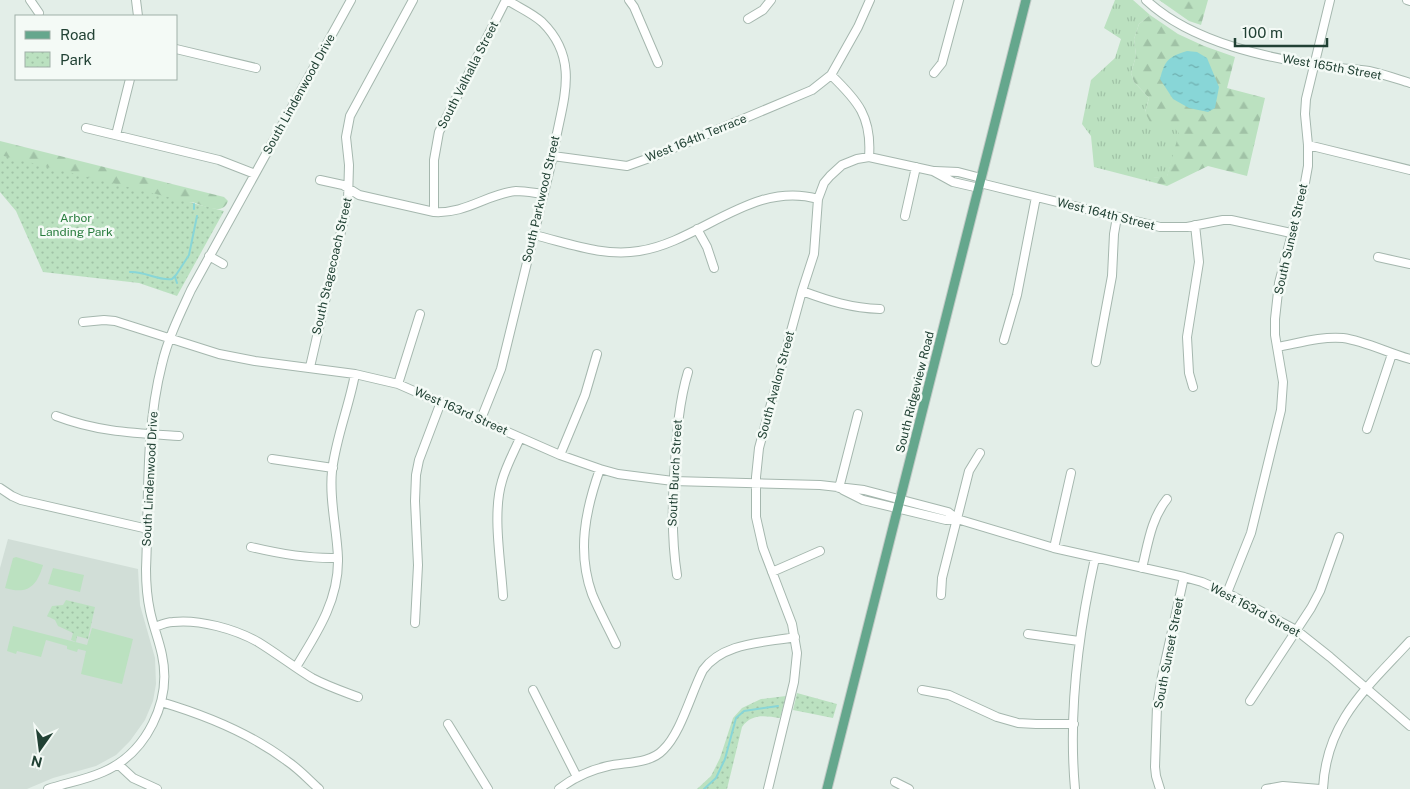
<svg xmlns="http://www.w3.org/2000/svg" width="1410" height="789" font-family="'Public Sans',sans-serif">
<defs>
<pattern id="grass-tufts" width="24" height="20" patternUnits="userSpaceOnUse" patternTransform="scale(1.25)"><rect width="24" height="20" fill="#bbe1c0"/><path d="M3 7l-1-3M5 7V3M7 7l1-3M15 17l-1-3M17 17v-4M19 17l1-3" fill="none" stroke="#a0c2a6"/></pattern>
<pattern id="forest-firs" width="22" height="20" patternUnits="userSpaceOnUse" patternTransform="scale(1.25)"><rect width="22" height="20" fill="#bbe1c0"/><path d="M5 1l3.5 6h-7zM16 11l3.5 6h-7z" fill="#a0c2a6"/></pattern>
<pattern id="park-dots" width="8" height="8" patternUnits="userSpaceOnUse" patternTransform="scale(1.25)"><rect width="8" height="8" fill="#bbe1c0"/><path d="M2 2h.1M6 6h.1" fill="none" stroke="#a0c2a6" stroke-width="1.8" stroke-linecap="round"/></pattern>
<pattern id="water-ripples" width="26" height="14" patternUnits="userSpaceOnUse" patternTransform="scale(1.25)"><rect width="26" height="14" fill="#88d6d7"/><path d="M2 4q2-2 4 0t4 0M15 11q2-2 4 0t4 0" fill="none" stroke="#6fafaf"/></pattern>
</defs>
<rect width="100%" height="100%" fill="#e3eee8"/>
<path fill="#d1ded7" d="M8,539L138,569L140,605L155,658L156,684L153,701L145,720L130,741L116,755L96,766L53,778L27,789H0V568Z"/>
<path fill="url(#grass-tufts)" d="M1115,0H1133L1150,15L1139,24L1134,39L1136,56L1131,73L1134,82L1149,98L1145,112L1172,125L1180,133L1167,177L1153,178L1152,182L1094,167L1091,136L1082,124L1091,80L1115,58L1121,39L1104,28Z"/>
<path fill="url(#forest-firs)" d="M1159,0H1208L1201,25L1189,21Z
M1150,15L1178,34L1204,46L1235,57L1227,88L1265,98L1247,176L1208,166L1167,186L1152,182V178L1167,176L1179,133L1171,125L1150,122L1145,112L1149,98L1134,82L1131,73L1136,56L1134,39L1139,24Z
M0,141L224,197L228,201C223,216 205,206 195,203C193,202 190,203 187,203L0,158Z"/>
<path fill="url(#park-dots)" d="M0,155L224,211L177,296L139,283L43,272L16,211L0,192Z
M66,600L95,607L88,639L77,636L76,642L71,640L73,633L58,626L55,620L47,616L52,606L63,605Z
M797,693L837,704L833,718L793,710Z
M786,696L780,718C765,716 752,713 742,727L727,789H697L711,776L720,758L733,718L742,708L761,699Z"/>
<path fill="#bbe1c0" d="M16,557L43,565C37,586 28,595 5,588L13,558Z
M53,568L84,575L80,592L48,584Z
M13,626L87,645L92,628L133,639L122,684L81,674L86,651L78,649L77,652L67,649V646L46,640L41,657L17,651L16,654L7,651Z"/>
<path fill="url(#water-ripples)" d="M1187,51L1197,52L1207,58L1219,87L1215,108L1208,112L1189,108L1173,99L1160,79C1165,59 1169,57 1187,51Z"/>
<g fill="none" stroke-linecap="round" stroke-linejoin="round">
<path stroke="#88d6d7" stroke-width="2" d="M194,209V204
M130,272C145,271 158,281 172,279L176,275L189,255L197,216
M175,277L177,283
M704,789L716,778L725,759L736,718L744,711L778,706"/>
<defs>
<path id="minor" d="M30,0L39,13
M136,0L138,16
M629,0L634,7L658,63
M1146,0C1192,43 1270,59 1331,67C1344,69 1357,69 1369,71C1383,74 1397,79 1410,83
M1407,0L1410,1
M748,19L763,10L771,0
M176,49L256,68
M934,73L942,63L959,0
M831,75C858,101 872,117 869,157
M86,128L219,160L255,174
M116,135L130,79
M1308,145L1410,170
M553,156L627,166L655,156L812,90L831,75L858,27L870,0
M935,171L958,172L981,178
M320,180L343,185L359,195L434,212C466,214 487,194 516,191C525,191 535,193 543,194
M980,183L1160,227H1187L1223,220H1231L1291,233
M434,212V160L439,132L506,0
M905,216L916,167
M697,229L707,247L714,268
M534,235C568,243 603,257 639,251C700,242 752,180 818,199
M209,256L223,264
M1378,257L1410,264
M802,291C829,301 851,308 880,309
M83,322L104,320L115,321L219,354L255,361L355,374L398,384L560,455L600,469L618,474L673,481L820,485L864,490L948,512L957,519L1054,548L1184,577L1202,582L1227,593L1296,630L1330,657L1410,726
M1004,340L1017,295L1036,197
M1278,347C1299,343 1322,336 1343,338C1365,341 1388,353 1410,359
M1096,362L1112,276L1114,234L1117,217
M310,367L348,201L349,165L346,137L350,116L413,0
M398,384L420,314
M1193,387L1189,373L1187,337L1199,262L1195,225
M56,416C98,432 134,433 179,436
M481,419L501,369L553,156C559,108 584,63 542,22C532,13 518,7 507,0
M1367,429L1392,354
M560,455L585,395L597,354
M272,459L333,468
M600,469C585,511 577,552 592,594C599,611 608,627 616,644
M0,488L12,496L21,500L148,529
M839,488L858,414
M843,490L863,500L946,520L957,519
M251,547C280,554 308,559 338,558
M1054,548L1071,473
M1142,568C1148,544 1151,519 1167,499
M772,572L820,551
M677,575C671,537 672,501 675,463C677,432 679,402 688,372
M1227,593L1251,533L1281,410L1283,382L1275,335V319L1279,283L1304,188L1308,166V145L1305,114L1306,99L1330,0
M941,595L942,578L966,483L969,471L980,453
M503,596C501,562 492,513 502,481C506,466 514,452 520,438
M415,623L418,565L415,501L416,475L419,460L441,402
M155,627C160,625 167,622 173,622C199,619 235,629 258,642C276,653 294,667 312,678C327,686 342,691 358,697
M1028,634L1079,641
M296,667C317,633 339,600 338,558C337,529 329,500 332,471C336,437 349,407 355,374
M533,690L577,777
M922,690L949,695L997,717L1018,723L1036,724H1074
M1250,701L1311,608L1320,591L1339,537
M161,702C205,715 250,733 287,761C299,769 309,780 319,789
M448,724L488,789
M118,764L133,778L157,789
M895,782L909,789
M48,789C66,783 85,780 103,772C147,753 172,701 162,655C159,640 153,626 150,611C147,597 146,583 146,569C149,501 145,430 162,364C168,338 180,314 191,290L351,0
M559,789C573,778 590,770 608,766C625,762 650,764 663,750C681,733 691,693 703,670C723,642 764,643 795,637
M768,789L794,682L797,653L792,624L763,548L756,517V477L759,448L802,291L814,254L818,199L824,183L830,176L842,165L857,159L869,157L933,171L953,182L979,188
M1075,789C1068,711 1078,634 1095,558
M1160,789L1156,776L1155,767L1157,706L1162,676L1184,577
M1266,789L1283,786L1320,789
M1323,789C1326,721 1367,688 1410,641"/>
<path id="major" d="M827,789L1026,0"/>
</defs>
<use href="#minor" stroke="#a5b7ae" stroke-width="10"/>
<use href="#major" stroke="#c1cac6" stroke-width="11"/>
<use href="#minor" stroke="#fff" stroke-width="8"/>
<use href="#major" stroke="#65a78d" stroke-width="9"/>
</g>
<g text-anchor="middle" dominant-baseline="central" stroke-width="5" stroke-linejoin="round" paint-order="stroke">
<g font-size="12" fill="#214134" stroke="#f4faf6">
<text transform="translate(1332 67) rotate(10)">West 165th Street</text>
<text transform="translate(468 75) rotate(-63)">South Valhalla Street</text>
<text transform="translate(299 94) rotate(-61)">South Lindenwood Drive</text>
<text transform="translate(696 138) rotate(-22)">West 164th Terrace</text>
<text transform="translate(541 199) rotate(-77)">South Parkwood Street</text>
<text transform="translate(1106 214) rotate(14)">West 164th Street</text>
<text transform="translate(1291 239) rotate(-77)">South Sunset Street</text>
<text transform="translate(332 266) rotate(-77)">South Stagecoach Street</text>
<text transform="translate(776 385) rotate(-75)">South Avalon Street</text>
<text transform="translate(915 392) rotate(-76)">South Ridgeview Road</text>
<text transform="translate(461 411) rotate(24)">West 163rd Street</text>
<text transform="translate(675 473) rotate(-87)">South Burch Street</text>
<text transform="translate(150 479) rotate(-87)">South Lindenwood Drive</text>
<text transform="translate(1255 610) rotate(28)">West 163rd Street</text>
<text transform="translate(1169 653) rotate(-79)">South Sunset Street</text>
</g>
<g font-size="12" fill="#287c3d" stroke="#f4faf6">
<text x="76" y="218">Arbor<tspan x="76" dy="14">Landing Park</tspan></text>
</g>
</g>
<rect x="15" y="15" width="162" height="65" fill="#f4faf6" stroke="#a0b0a8"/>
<rect x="25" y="31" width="25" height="8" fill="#65a78d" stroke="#a0b0a8"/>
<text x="60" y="40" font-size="15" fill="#214134">Road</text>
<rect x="25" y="52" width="25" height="15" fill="url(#park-dots)" stroke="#a0b0a8"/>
<text x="60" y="65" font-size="15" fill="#214134">Park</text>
<g transform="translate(40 749) rotate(194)" stroke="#f4faf6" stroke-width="4" paint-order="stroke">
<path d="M0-4L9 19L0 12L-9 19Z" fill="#214134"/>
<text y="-8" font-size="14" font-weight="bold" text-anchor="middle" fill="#214134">N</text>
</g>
<path d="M1235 38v8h92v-8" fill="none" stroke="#214134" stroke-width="2.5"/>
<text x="1242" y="38" font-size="15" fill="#214134" stroke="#f4faf6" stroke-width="4" paint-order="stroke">100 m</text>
</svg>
